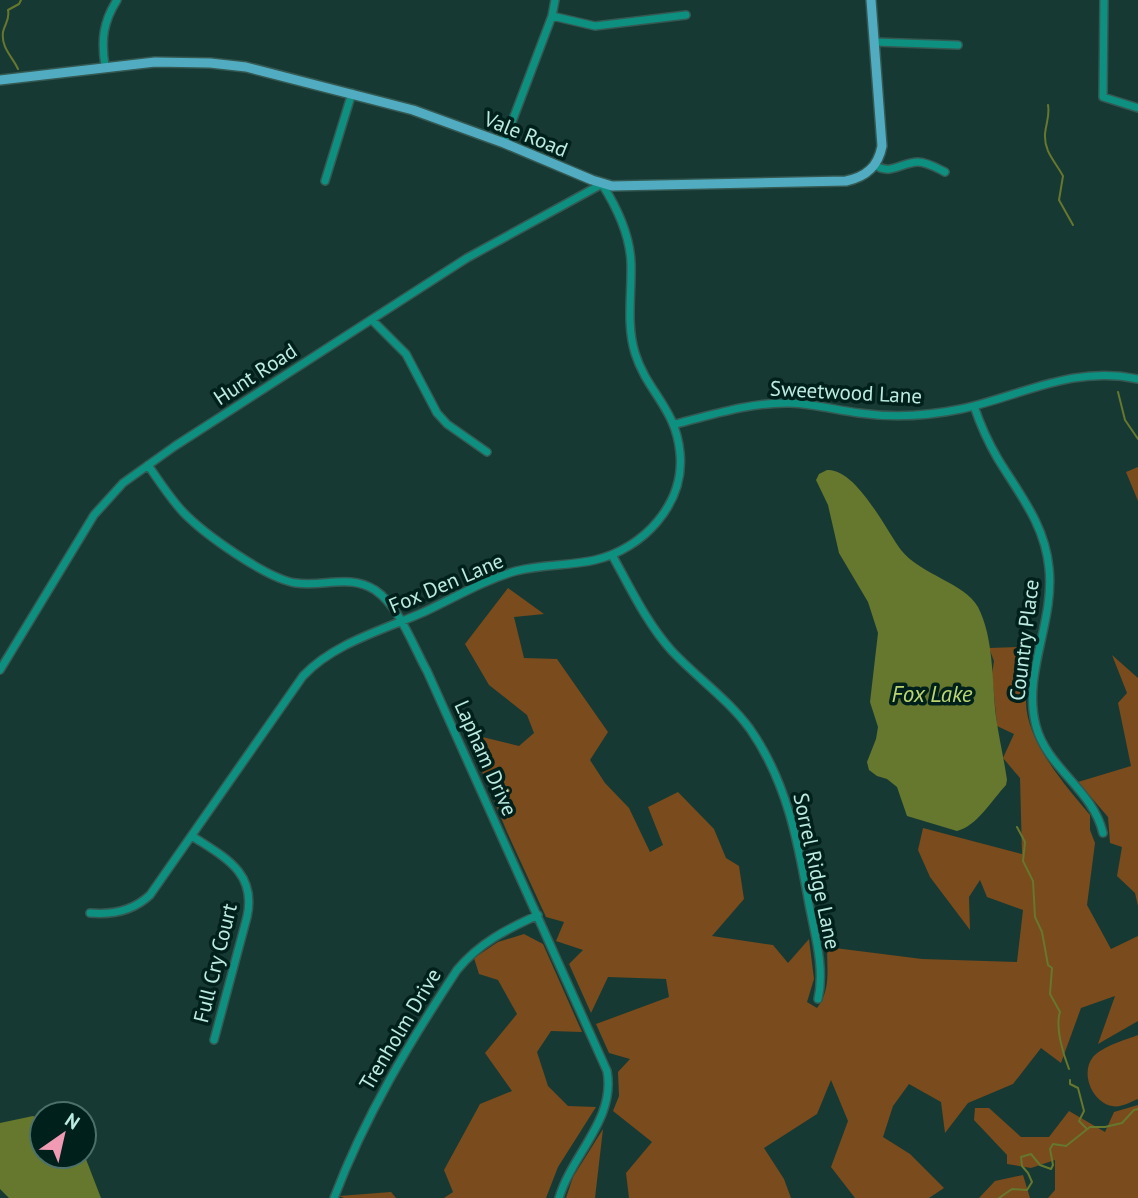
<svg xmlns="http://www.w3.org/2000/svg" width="1138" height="1198" font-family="'PT Sans',sans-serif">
<rect width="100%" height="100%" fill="#173933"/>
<path fill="#7a4b1c" d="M1138,467V501L1126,472Z
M508,588L544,614L514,617L524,658L557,659L608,732L590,760L605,783L629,808L650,852L663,845L648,807L678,792L714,829L726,858L739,866L744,899L712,936L773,945L788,963L809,939L814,979L807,1002L817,1008C831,990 827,969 827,947L922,959L1017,962L1023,910L987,897L980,880L969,897L970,930L930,877L918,850L923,828L1022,854L1020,778L1003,758L1014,734L997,726L992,674L994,661L989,648L1021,647L1031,660C1029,672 1026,685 1026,698C1024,739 1065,785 1090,815V830L1095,843L1087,905L1111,949L1138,936V1021L1098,1044L1115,996L1081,1008L1061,1063L1041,1048L1013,1084L968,1103L945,1133L941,1102L909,1084L893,1106L883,1137L910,1154L944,1188L929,1198H855L831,1167L848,1121L831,1080L817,1114L764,1148L784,1179L791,1198H629L626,1173L652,1142L613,1111L619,1096L618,1072L630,1059L609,1053L596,1024L669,997L666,979L608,977L591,1013L569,964L583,950L556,941L564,922L546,917L507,832L466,733L519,746L534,733L527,715L489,685L465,644Z
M1112,655L1138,678V906L1135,893L1117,876L1122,847L1110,843L1108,817L1078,782L1131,766L1118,703L1127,693Z
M524,934L543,944L582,1032L551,1031L537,1052L548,1086L568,1106L596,1107L558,1167L546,1198H444L453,1192L444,1170L480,1104L512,1091L485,1053L517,1014L498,980L479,974L474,958L498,942Z
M1138,1035V1099C1130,1102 1121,1108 1112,1106C1092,1102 1080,1073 1093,1057C1103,1046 1125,1040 1138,1035Z
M1138,1105V1198H1048L1055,1190V1160L1031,1168L1007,1164V1155L974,1120L975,1108H989L1021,1137H1049L1069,1111L1105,1132L1114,1112Z
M603,1129L595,1198H566L573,1177Z
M1023,1175L1030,1198H979L995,1181Z
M391,1192L396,1198H344L339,1196Z"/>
<path fill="#66772e" d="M827,470C856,468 886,530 901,550C921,575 965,583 978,607C994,638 992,682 996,717C999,738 1004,759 1007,780L1006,785C992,800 977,826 957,831L907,816L897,787L887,779L877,776L869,770L867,762L876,739L878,727L870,702L878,633L868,602L839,553L828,505L816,480L819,474Z
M33,1116L42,1119V1156H84V1154L101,1198H9L0,1189V1123Z"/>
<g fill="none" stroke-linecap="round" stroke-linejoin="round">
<path stroke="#66772e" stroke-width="2" d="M18,69C12,56 1,48 3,32C5,23 10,20 8,10L19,4L21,0
M1048,105C1050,116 1046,123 1045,134C1044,152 1055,161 1063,176L1059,200L1073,225
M1118,392L1125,420L1138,439
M1017,827L1025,842L1023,861L1033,881L1035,917L1042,932L1048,965L1052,968L1050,994L1060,1012C1055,1027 1063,1054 1069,1069
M1070,1080V1084L1078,1088L1084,1111L1079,1121L1086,1128
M999,1198L1012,1189L1027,1190L1032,1182L1028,1173L1022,1166L1021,1157L1031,1154L1040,1165L1051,1169L1053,1165L1050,1149L1053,1144L1066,1146L1090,1127H1105L1122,1123L1134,1110L1138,1109"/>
<defs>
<path id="minor" d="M1104,0L1103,97L1138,108
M552,16L595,26L686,15
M875,42L958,45
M105,66C101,40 103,22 117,0
M504,143L552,16L555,0
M875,165C890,176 902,162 918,162C927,162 937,168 945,172
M325,181L352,93
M372,320L406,354L437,413L447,424L487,452
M974,406C980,424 988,442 998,459C1020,495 1045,525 1049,568C1055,622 1022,674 1036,726C1047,768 1093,790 1103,833
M675,424C712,415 751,402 790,403C814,404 836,410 859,413C894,418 927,416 961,409C1022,396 1071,365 1138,379
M148,465C159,481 170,498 183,512C204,534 267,579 296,583C324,587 349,574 375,590C400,607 413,646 427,671L607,1071C616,1119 572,1154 559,1198
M612,555C630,587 646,622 671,650C696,677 728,699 750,729C787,782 798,842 809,904C815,935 825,969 818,999
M0,670L94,515L123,483L175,446L467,258L602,184C616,206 630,235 631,263C632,293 626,324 635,353C647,392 676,408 680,453C685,504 643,549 595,560C569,566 542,564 516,571C484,580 454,598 424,612C383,630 334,643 303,676L150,895C134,910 112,915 90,913
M192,836C224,857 257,872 247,917L214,1040
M334,1198C365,1116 409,1043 457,970C479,943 507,929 538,915"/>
<path id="major" d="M0,80L155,62L210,63L246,67L413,110L504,143L592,180L612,186L846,181C866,177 878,167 882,146L871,0"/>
</defs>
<use href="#minor" stroke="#345952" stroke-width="10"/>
<use href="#major" stroke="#345952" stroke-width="12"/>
<use href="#minor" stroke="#0e9080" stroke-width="7"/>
<use href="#major" stroke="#52acc1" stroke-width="9"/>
</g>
<g text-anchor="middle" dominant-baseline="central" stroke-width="7" stroke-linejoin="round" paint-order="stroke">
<g font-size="21" fill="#bbebe1" stroke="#00201b">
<text transform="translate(526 134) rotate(22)">Vale Road</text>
<text transform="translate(255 374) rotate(-33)">Hunt Road</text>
<text transform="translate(846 392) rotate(3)">Sweetwood Lane</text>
<text transform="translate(446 583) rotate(-23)">Fox Den Lane</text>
<text transform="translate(1024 640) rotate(-83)">Country Place</text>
<text transform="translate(486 758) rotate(66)">Lapham Drive</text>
<text transform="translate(817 871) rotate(78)">Sorrel Ridge Lane</text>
<text transform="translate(215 963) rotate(-76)">Full Cry Court</text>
<text transform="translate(400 1029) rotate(-59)">Trenholm Drive</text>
</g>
<g font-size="23" font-style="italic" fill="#bbd570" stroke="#00201b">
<text x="932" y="693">Fox Lake</text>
</g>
</g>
<g transform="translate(63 1135) rotate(34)"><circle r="33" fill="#00201b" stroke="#4b716a" stroke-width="2"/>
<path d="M0-5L12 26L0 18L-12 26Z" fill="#f19ab3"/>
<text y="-10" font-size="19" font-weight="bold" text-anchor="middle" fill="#bbebe1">N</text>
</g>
</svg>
